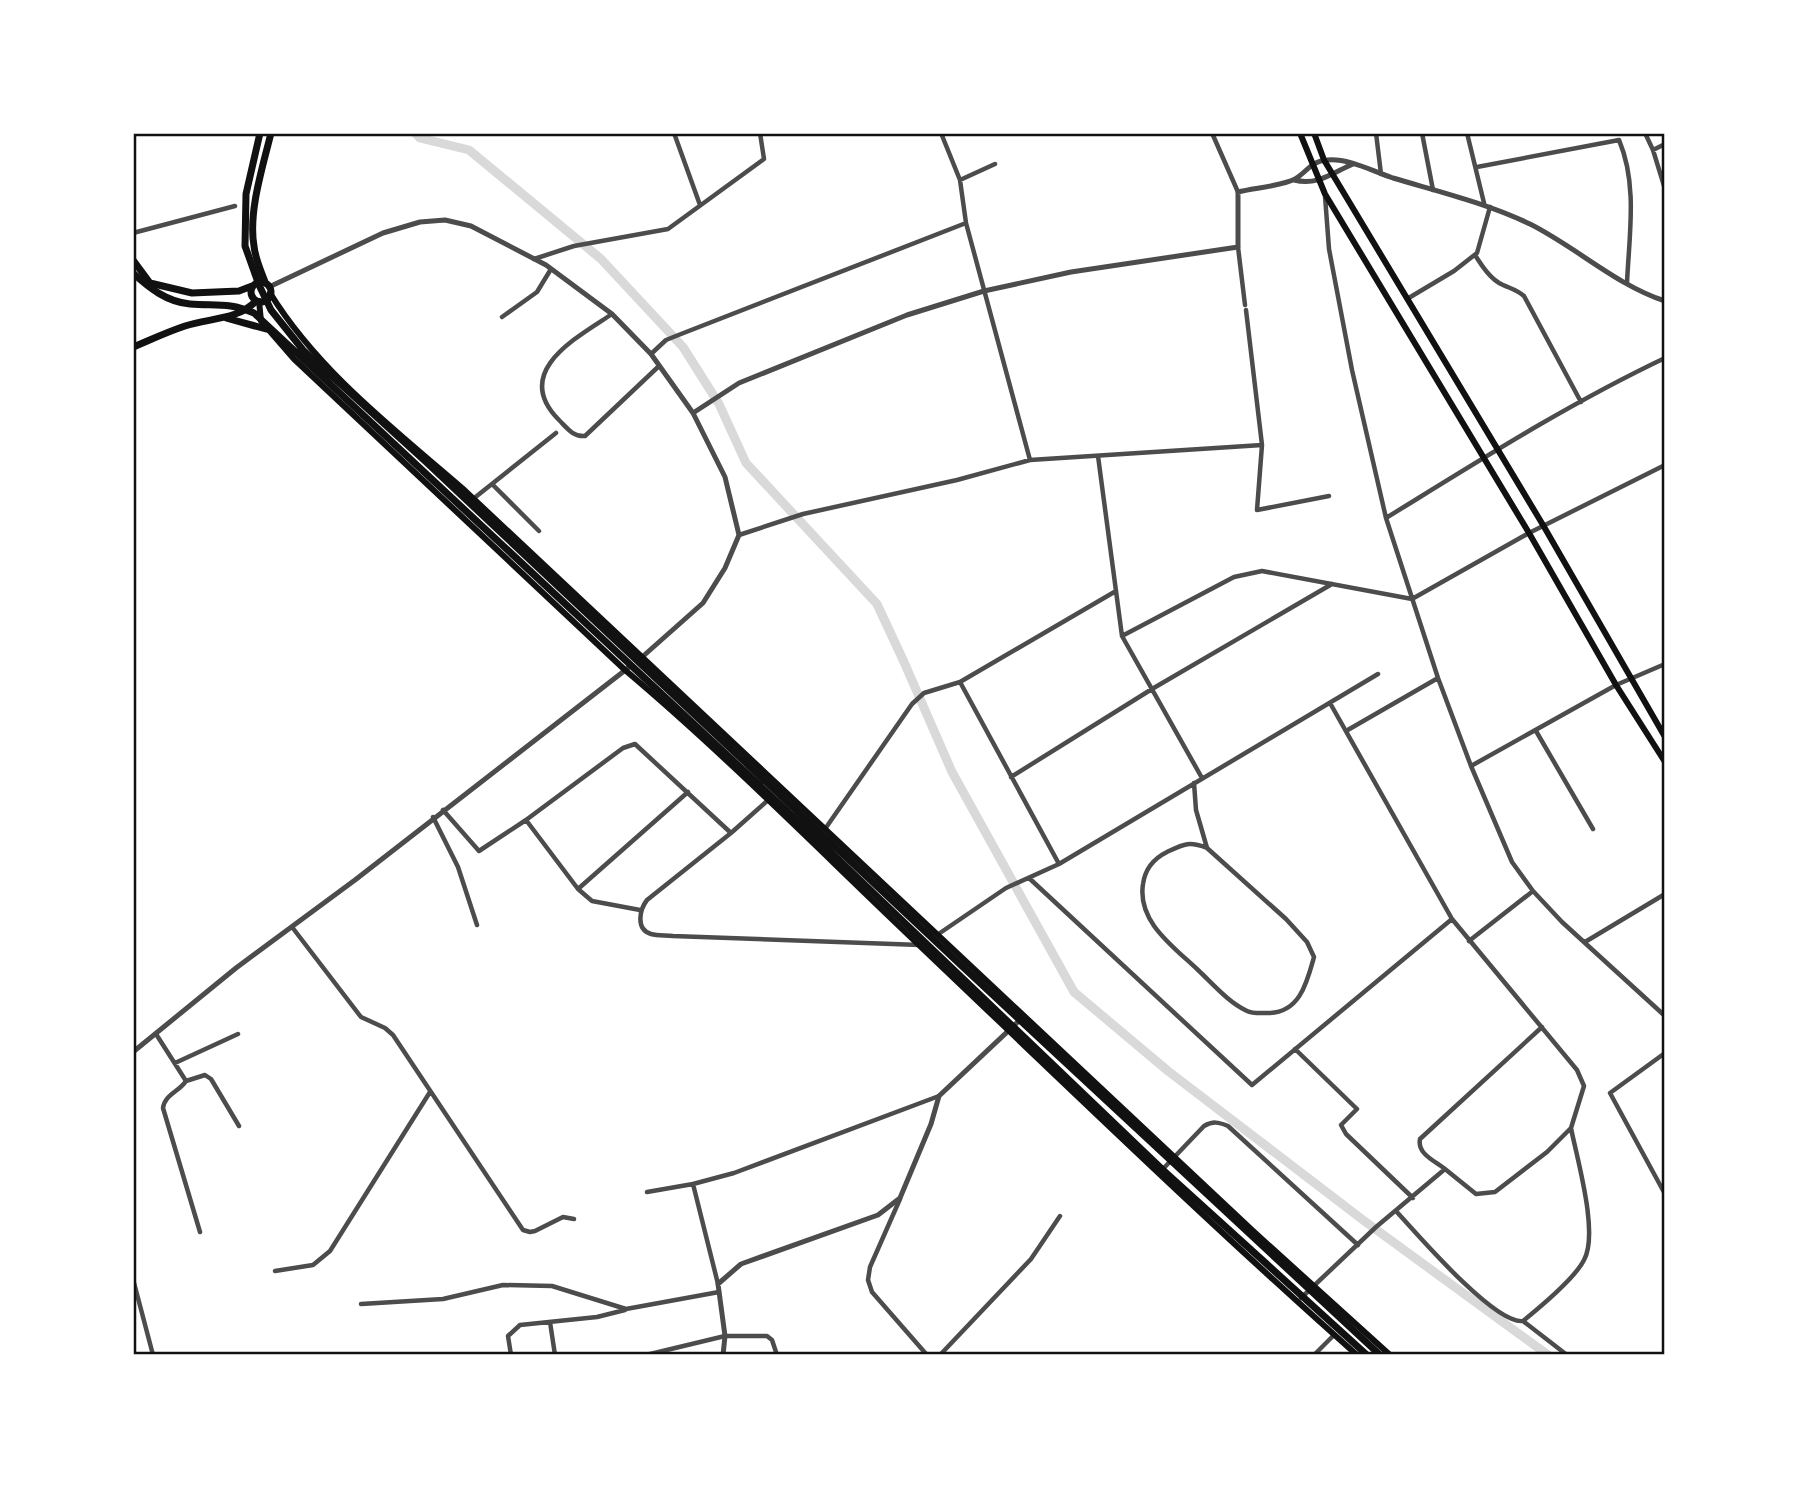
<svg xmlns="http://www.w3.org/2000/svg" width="1798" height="1488" font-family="Montserrat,sans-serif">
<rect width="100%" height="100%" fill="#fff"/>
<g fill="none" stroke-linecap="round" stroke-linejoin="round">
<path stroke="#d9d9d9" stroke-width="9" d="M415,133L420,138L469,150L601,259L683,347L719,404L746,463L877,604L904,662L952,772L1074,992L1168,1071L1363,1220L1548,1355"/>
<path stroke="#4c4c4c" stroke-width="4.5" d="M674,133L700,205
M941,133L960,180L966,223L1030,460
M1212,133L1238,192
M1376,133L1381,174
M1422,133L1433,190
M1467,133L1484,203
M1645,133L1653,150L1665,189
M1653,150L1665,144
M1477,167L1619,140C1638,185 1629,236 1627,283
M960,180L995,164
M1325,196L1329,249L1352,370L1386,518L1438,678L1471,766L1512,862L1533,891L1562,922L1665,1016
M133,233L235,206
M1238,247L1245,305
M1475,255C1482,266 1491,280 1503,285C1512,289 1517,290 1524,296L1581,402
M534,259L574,246L668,229L764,159L760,133
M1407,299L1454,271L1477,253L1490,207
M1246,310L1262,445L1257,510L1329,496
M612,314C576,338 511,372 559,420C567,428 573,437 585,436L659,366
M502,317L537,292L551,269
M651,354L666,340L681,334L966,223
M1098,456L1122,636L1202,778
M492,484L539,531
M473,499L556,433
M1386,518C1477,462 1568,404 1665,358
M739,535L803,514L957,480L1030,460L1262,445
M1122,636L1234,577L1262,571L1412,599L1529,533L1665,465
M1346,731L1438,678
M1536,731L1593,829
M1471,766L1616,685L1665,664
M1011,777L1152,689L1332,584
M1194,783L1196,810L1207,848L1286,919L1307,942L1314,957C1307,982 1300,1013 1268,1013C1261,1013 1253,1014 1247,1011C1228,1002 1213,984 1198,970C1174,947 1137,922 1143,884C1145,869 1153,859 1167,852C1184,844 1189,841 1207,848
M767,801L731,833L647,900C640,909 635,929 651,934C658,936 666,935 673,936L920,945
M443,810L479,851L526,820
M433,817L458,867L477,925
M825,829L912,704L924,693L960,682
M1059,864L960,682L1116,591
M1029,878L1252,1085L1452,919
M578,889L688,792
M640,910L592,901L578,889L526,820L623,748L635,744L731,833
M292,927L361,1017L385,1028L393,1035L523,1230L530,1232L535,1231L563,1217L574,1219
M937,935L1006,888L1059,864L1378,674
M1469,941L1533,891
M1585,942L1665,894
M156,1034L186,1081C179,1092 165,1094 163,1108L200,1232
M1295,1049L1357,1109L1341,1125L1346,1134L1413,1198
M1665,1053L1610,1093L1665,1194
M175,1063L238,1034
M186,1081L205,1075L211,1079L239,1126
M1445,1169C1435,1161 1417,1154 1420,1139L1542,1027
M1161,1171L1204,1126C1213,1121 1218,1122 1228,1126L1358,1245
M647,1192L693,1184
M900,1199L870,1267L868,1280L872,1292L927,1355
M1396,1211C1416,1233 1495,1325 1523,1321C1539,1308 1575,1278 1584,1260C1599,1233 1577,1159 1571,1128
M275,1271L313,1265L330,1251L430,1092
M133,1279L153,1355
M718,1284L693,1184L734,1173L939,1096
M1301,1298L1376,1227L1445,1169L1476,1194L1495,1192L1547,1152L1571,1128L1584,1086L1577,1070L1452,919L1330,703
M361,1304L443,1299L503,1285L552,1286L626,1309L719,1292
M1523,1321L1567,1355
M550,1322L555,1355
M511,1355L508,1336L520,1325L597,1317L625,1310
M646,1355L725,1336H767L772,1340L777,1355
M940,1355L1031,1259L1060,1216
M1314,1355L1334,1335"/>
<path stroke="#4c4c4c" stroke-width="5" d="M1294,180C1318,186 1332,173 1353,164
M269,287L383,233L420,222L445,220L471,226L546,265L612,314L651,354L693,413L725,477L739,535L725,568L703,603L641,658
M693,413L739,383L907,315L984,291L1071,272L1238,247V192C1254,188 1282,186 1295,179C1307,172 1311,161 1327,160C1349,158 1372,171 1393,178C1440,192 1486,203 1530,224C1576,247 1616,285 1665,301
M133,1052L236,968L355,880L628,668
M723,1355L725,1336L718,1284L741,1264L878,1215L900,1198L931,1124L939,1096L1022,1018"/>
<path stroke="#111" stroke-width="6" d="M1300,133L1325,194L1529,533L1616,685L1665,762
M1314,133L1324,160L1543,525L1665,737
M270,293C318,371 394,429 462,488L1253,1231L1390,1355
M259,301L261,321L294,359L625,670C727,756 821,852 918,944C1063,1082 1207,1222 1357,1355"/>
<path stroke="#111" stroke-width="7" d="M133,260L150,283L192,293L239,291L252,286
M265,282C261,271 255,258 254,246C248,212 263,166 271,133
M251 292a10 10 0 1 1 20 0a10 10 0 1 1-20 0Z
M226,318L266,329
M133,347C150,340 167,332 185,326C209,318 238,320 256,301"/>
<path stroke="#111" stroke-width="7" d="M260,133L246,194L245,246L259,285L271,310L303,350L425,461L964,968L1380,1355
M133,273C149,288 167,302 190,304C216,306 229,302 254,313L819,841L1163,1170L1367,1355"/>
</g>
<rect width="1798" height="1488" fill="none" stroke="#ffffff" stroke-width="270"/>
<rect x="135" y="135" width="1528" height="1218" fill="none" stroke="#111" stroke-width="2.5"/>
</svg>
